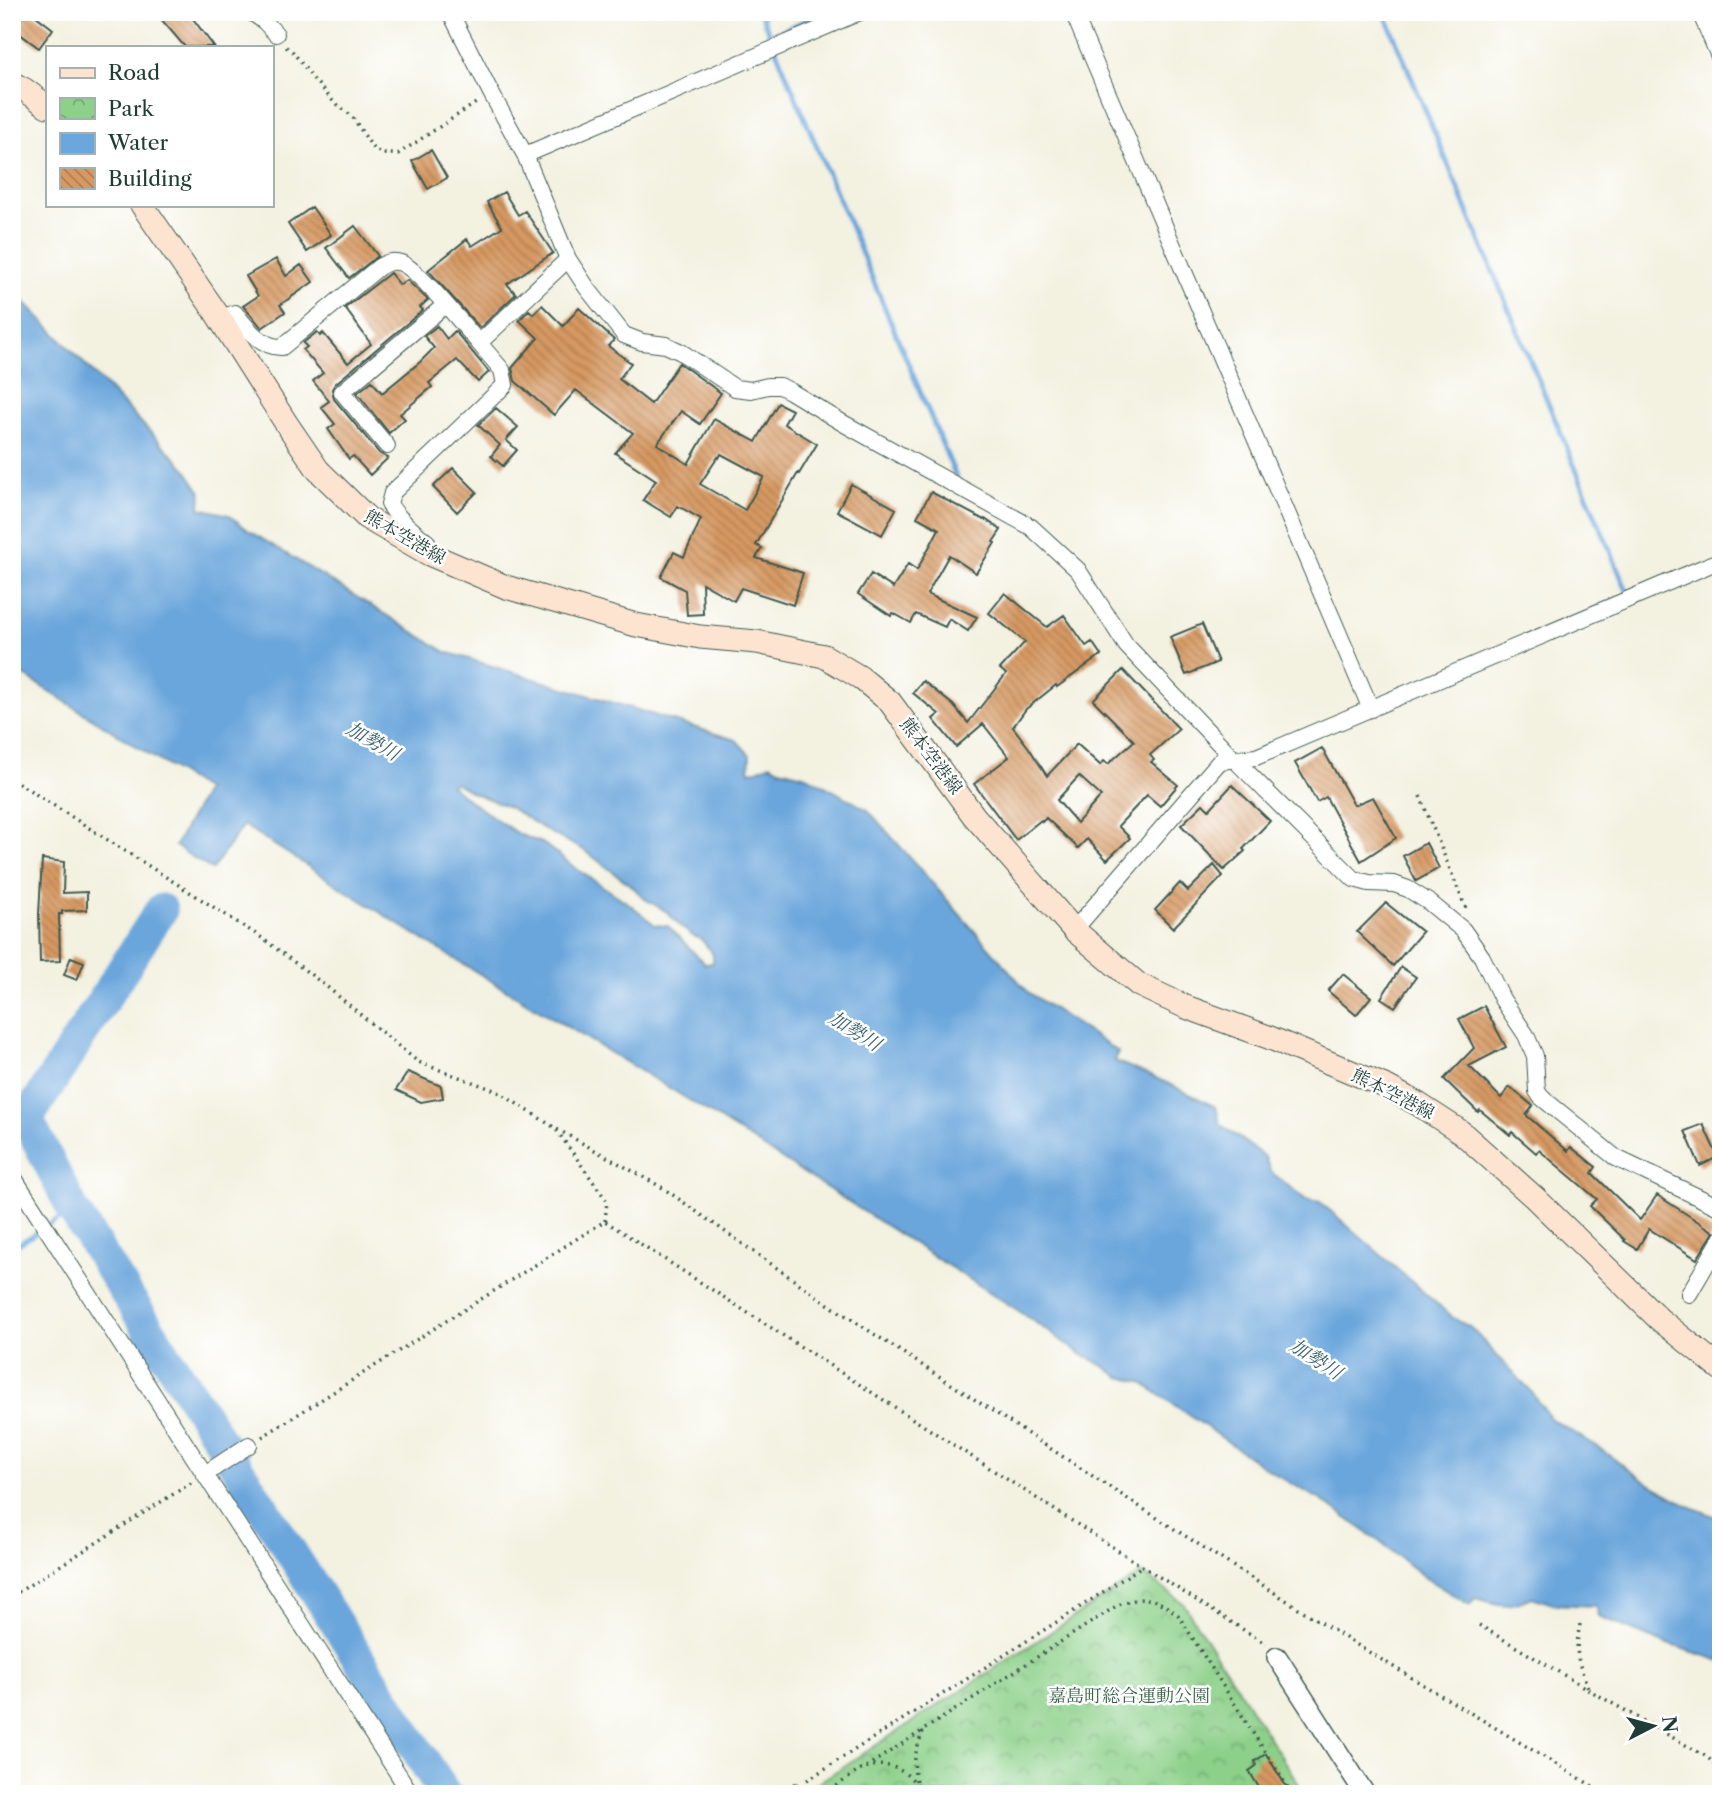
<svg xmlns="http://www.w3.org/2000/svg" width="1733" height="1806" font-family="'Libre Caslon Text','Noto Serif JP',serif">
<defs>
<pattern id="park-crowns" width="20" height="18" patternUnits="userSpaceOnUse" patternTransform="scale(1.75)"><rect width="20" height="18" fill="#8cd089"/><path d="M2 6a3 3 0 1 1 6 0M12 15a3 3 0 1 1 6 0" fill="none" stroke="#72aa71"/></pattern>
<pattern id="building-back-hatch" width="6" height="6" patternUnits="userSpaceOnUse" patternTransform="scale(1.75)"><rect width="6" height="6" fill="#d79962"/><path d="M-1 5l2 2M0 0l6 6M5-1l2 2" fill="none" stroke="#ae7e52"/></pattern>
</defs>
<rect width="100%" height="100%" fill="#fff"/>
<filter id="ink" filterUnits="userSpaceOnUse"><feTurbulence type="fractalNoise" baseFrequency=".0143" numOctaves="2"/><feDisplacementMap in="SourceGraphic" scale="14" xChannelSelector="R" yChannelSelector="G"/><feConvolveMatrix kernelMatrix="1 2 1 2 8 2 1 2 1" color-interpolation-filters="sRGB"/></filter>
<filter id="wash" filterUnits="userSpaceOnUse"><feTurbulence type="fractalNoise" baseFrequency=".00686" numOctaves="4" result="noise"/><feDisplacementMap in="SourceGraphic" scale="28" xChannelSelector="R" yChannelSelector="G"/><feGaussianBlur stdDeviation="1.57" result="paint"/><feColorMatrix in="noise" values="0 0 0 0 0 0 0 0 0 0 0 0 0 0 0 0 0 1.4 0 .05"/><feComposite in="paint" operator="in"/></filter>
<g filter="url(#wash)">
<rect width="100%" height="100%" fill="#f3f1e0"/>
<path fill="url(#park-crowns)" stroke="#56865e" stroke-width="2" d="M1142,1573L1183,1603L1305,1794H801Z"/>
<path fill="#6ba6dc" stroke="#457288" stroke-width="2" fill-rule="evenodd" d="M12,289L184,467L201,492L200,508L229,515L248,530L446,652L736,740L750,755L749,771L757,770L770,764L780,769L807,776L868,810L1028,992L1118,1052L1115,1061L1167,1083L1216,1107L1220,1124L1265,1157L1270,1171L1305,1199L1320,1202L1452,1317L1471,1328L1534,1395L1550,1418L1599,1448L1642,1479L1689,1506L1721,1519V1661L1656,1640L1598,1616L1596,1606L1553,1604L1532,1597C1507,1608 1502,1606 1476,1598L1470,1605L1424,1577L1380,1542L1321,1500L1276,1475L1141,1382L1120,1377L1102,1365L1079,1353L1019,1311L694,1103L425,941L243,825L212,870L175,846L206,790L12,668ZM454,782L471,792L509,807L552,834L584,850L632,886L645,899L667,912L680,926L693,936L701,939L711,951L713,956V963L705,964L668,926L655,925L628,903L575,868L544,844L518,834L470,801L451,785Z"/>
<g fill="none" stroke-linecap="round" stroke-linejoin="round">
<path stroke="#6ba6dc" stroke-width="5" d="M760,12L770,36L824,12
M1384,12L1627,591
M770,36L957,479
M12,1248L73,1210"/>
<path stroke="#6ba6dc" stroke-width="33" d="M161,910L27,1119L73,1210L445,1794"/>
</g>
<g id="blocks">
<path fill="url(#building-back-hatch)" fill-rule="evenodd" d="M23,12H31L53,29L39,48L12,28Z
M155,12H188L214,47H185Z
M431,150L447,178L428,189L412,161Z
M504,192L518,215L525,211L553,253L507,284L516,294L480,328L428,270L467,239L472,246L502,227L487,202Z
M312,207L331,235L307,252L288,224Z
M355,226L378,256L349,278L326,248Z
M276,259L286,276L301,265L313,282L280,305L285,312L262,328L243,306L258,296L246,276Z
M390,273L400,285L407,280L428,300L420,307L423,310L335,384L332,389L334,399L379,453L388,458L370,475L353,456L349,459L328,429L335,424L321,407L329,401L313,381L323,373L303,350L307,347L303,343L317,332L320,336L323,333L348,363L371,344L345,308Z
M542,305L563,326L579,308L614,340L608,346L631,363L619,379L651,404L679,363L721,393L700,424L681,411L657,444L688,464L714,419L756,442L778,403L792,410L784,424L817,444L799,474L798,473L756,545L762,548L756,558L803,573L793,605L741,588L734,601L702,583L703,614L687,615L685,590L661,577L674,552L684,557L701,519L678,506L671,517L643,500L656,480L615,453L633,433L576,390L554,415L515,381L512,368L538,338L519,320L529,310L533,314ZM721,454L764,477L745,510L700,484L718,457L719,458Z
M437,326L447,339L455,331L489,372L478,382L457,360L429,383L432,387L400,414L405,419L389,433L357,393L372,381L382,393L420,362L434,348L424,336Z
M496,408L518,427L506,440L517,450L503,466L491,456L500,445L478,425Z
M453,468L477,492L457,512L433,487Z
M851,484L896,509L882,535L837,511Z
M931,492L984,520L985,519L1001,530L993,542L995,543L976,573L949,555L927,594L977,617L968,631L949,619L945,627L916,614L911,623L893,613L891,616L858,594L871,574L893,588L908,564L917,570L939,529L917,517Z
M1005,593L1047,627L1064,615L1086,646L1092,642L1101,655L1057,687L1056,685L1026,709L1013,727L1029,748L1047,776L1077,744L1100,765L1104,761L1108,764L1134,741L1093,700L1123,670L1179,729L1150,755L1154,760L1151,762L1178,785L1160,806L1147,795L1118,826L1130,838L1107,860L1087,839L1078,848L1046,818L1042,822L1041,820L1016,840L974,784L1009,757L983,724L956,747L933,719L939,714L913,693L923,681L953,705L968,723L1006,674L1000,669L1025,642L989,613ZM1079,776L1101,796L1077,823L1057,800Z
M1202,624L1218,662L1186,675L1170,637Z
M1322,748L1354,805L1373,797L1396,838L1361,861L1326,797L1317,802L1295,763Z
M1232,785L1270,821L1243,849L1245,851L1224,870L1181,825L1203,804L1209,810Z
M1426,843L1439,868L1416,881L1403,856Z
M42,859L64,862L63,893L87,892V910L62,911V914H59L60,961L40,962L39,914Z
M1214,865L1223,876L1173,928L1155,910L1180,883L1188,891Z
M1386,903L1422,932L1393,966L1357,932Z
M71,957L84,962L77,980L64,975Z
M1401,967L1416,977L1395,1007L1381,998Z
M1343,974L1371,997L1356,1015L1328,991Z
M1484,1006L1506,1047L1469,1066L1501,1098L1510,1087L1533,1106L1526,1115L1568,1151L1571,1147L1596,1167L1592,1173L1640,1220L1657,1195L1714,1232L1697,1259L1649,1229L1637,1249L1624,1241L1625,1240L1590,1206L1597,1199L1539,1150L1536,1153L1512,1132L1510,1135L1480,1110L1478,1112L1444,1079L1474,1048L1459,1019Z
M408,1072L441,1086L443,1098L421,1102L396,1090Z
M1703,1124L1718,1157L1700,1166L1685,1131Z
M1266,1754L1291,1794H1263L1249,1771L1256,1766L1255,1761Z"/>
</g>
</g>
<g filter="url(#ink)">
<use href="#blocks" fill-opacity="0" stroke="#3f584e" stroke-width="2"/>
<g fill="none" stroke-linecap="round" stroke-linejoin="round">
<defs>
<path id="service" d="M796,1787L800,1794"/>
<path id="minor" d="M251,12L264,21L276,34
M450,12L491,93L525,155L568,259L587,288L624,335L642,342L666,345L681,352L735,388L751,390L768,386H780L790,391L841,422L1031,527L1078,570L1126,645L1233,758L1354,879L1369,883L1394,884L1408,889L1430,903L1463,930L1482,957L1502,999L1526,1035L1535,1056L1537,1091L1541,1097L1616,1158L1721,1208
M1073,12L1371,709
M1700,12L1721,61
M525,155L860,12
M220,318L235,313C247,328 262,348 282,347L379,267C386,263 392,260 401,263C418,269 464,326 479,343
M387,446L342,392L445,305
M428,547V543C413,531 399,520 389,504L392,493L505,385L502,370L479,343L568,259
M1074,930L1220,761L1256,757L1721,560
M12,1175L411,1794
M1689,1294L1721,1239
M205,1474L249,1445"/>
<path id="tertiary" d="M1277,1657L1365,1794"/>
<path id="secondary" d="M12,83L25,90L47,106
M142,205L215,311L286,423L318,470L367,518L429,554L506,587L636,625L700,637L757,642L824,656L861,678L890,702L974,816L1074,930L1139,985L1186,1007L1268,1037L1387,1087L1418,1104L1461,1132L1535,1198L1659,1319L1721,1369"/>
</defs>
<use href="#service" stroke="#3f584e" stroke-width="10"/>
<use href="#minor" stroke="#3f584e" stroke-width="18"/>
<use href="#tertiary" stroke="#3f584e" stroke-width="22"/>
<use href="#secondary" stroke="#3f584e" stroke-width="25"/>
<path stroke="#3f584e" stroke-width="3.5" stroke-dasharray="2 5" stroke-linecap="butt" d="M286,47L293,52L314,80L332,100L352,116L374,150L385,154H398L479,101
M12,779L262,938L326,986L418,1062L497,1091L555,1128
M1420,796L1467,911
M605,1221L607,1201L555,1128L663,1188L831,1306L1168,1525L1352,1642L1606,1794
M262,1437L605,1221L1142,1566L1266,1644
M12,1596L191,1483
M1580,1624C1574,1654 1578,1662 1589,1690
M1479,1625L1589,1690L1707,1757L1721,1770
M866,1767L1118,1605C1146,1595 1155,1597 1178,1615L1292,1794
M807,1780L1082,1606L1142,1566
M916,1781C912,1762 916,1749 923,1731
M825,1794C836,1787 857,1770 868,1767C892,1760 911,1774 924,1794"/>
<use href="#service" stroke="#fff" stroke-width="8"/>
<use href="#minor" stroke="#fff" stroke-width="16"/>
<use href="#tertiary" stroke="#fff" stroke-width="19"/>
<use href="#secondary" stroke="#fde4d1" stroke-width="23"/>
</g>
</g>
<g text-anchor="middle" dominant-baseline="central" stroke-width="5" stroke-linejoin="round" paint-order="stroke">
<g font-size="18" fill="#1f3d34" stroke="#fff">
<text transform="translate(405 537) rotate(30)">熊本空港線</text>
<text transform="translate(931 756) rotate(53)">熊本空港線</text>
<text transform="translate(1393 1094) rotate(27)">熊本空港線</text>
</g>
<g font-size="18" fill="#3a6249" stroke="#fff">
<text x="1129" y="1696">嘉島町総合運動公園</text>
</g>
<g font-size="19" font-style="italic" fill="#3a626f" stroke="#fff">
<text transform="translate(373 741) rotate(30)">加勢川</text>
<text transform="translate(855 1031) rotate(32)">加勢川</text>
<text transform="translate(1316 1359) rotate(33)">加勢川</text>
</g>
</g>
<rect width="1733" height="1806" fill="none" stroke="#fff" stroke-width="42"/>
<rect x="46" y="46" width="228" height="161" fill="#ffffff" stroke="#a5b1ae" stroke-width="2"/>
<rect x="60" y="68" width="35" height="10" fill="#fde4d1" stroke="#a5b1ae" stroke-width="2"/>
<text x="108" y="80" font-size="21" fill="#1f3d34">Road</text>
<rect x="60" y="98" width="35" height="21" fill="url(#park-crowns)" stroke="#a5b1ae" stroke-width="2"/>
<text x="108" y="116" font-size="21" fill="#1f3d34">Park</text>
<rect x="60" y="133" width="35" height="21" fill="#6ba6dc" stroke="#a5b1ae" stroke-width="2"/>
<text x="108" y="150" font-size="21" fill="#1f3d34">Water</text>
<rect x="60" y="168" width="35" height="21" fill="url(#building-back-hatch)" stroke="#a5b1ae" stroke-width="2"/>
<text x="108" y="186" font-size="21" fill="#1f3d34">Building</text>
<g transform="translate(1653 1726) rotate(84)" stroke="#ffffff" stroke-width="5" paint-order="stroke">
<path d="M0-5L12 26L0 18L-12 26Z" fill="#1f3d34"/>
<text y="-10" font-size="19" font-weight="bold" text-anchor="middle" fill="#1f3d34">N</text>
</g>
</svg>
